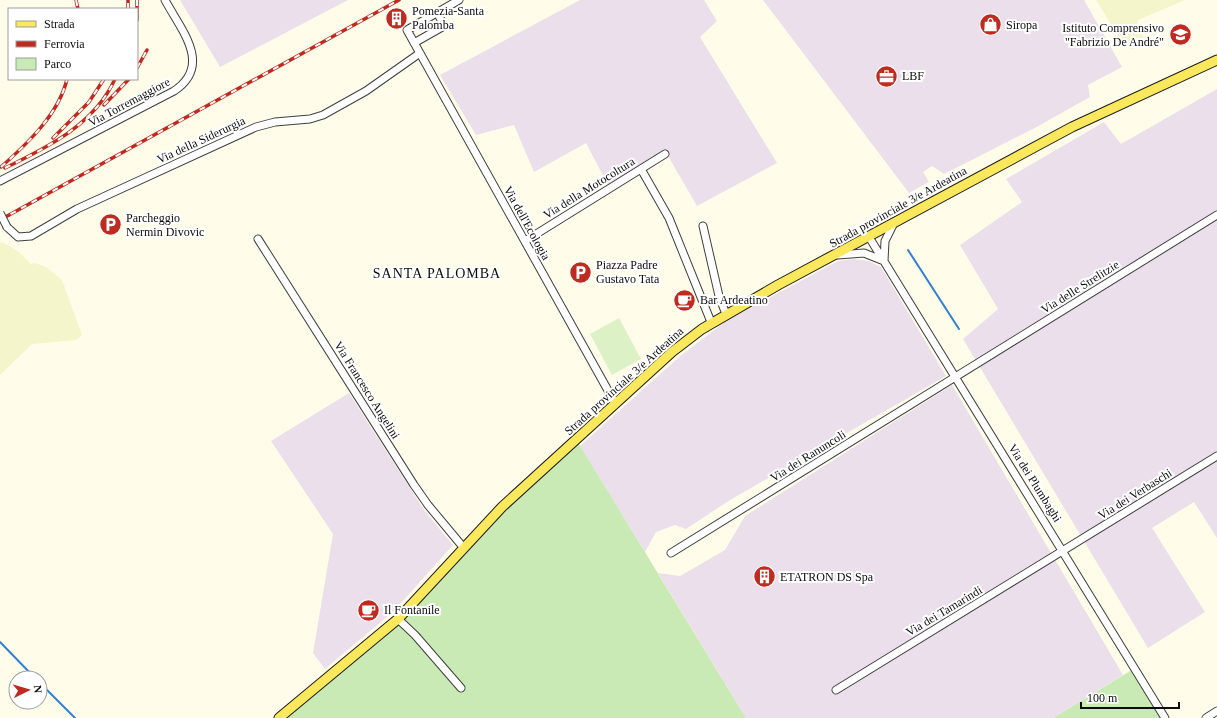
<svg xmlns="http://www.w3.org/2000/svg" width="1217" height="718" font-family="'Times New Roman',serif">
<rect width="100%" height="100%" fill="#fffdea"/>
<path fill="#ebdfeb" d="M180,0H348L220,67Z
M580,0H704L717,21L700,37L777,163L697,206L665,151L608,185L586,143L534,172L514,125L476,135L440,75Z
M763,0H1084L1122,67L1088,85L1090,97L1033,129L944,174L932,166L923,172L929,182L909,193Z
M1217,89V538L1194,502L1152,528L1205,612L1148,648L963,339L998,309L960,245L1022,202L1006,179L1104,122L1121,144Z
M854,259L869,261L881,267L946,376L730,500L686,529L675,525L656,532L645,552L580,446L679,357L726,321L838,261Z
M952,385L1123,675L1053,718H746L658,573L680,576L725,550L745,516Z
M349,393L424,510L453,545L394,611L325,669L313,653L333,534L271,441Z"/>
<path fill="#f4f5ca" d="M1096,0H1185L1138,20L1137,25L1144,38L1142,45L1133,49L1125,47Z
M2,242L19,252L31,264L35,263L46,267L62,280L82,335L77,340L32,344L0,375V243Z"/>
<path fill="#c9eab4" d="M576,439L746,718H279L371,642L463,547Z
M1135,668L1165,718H1053Z"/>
<path fill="#ddf1c6" d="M619,318L641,359L612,375L590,334Z"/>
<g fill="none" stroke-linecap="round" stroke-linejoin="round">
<path stroke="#337fd1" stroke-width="2" d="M908,250L959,329
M0,642L35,678
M40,683L75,718"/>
<defs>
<path id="minor" d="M459,0L407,30L615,403
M414,43L444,26L437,12
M641,169L669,218L711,322
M0,181L174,91C213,65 181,30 165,0
M703,226L719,296L726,314
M7,227L18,237L31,236L77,209L256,127L275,122L310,119L323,115L366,91L420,53
M869,237L1165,718
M258,239L414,485L428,505L463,547
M525,241L665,154
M838,255L864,253L884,261
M884,261L885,241L894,223
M671,553L1217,215
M398,619L415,635L461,688
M836,690L1217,456
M1206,718L1217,711"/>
<path id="major" d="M279,718L398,619L502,507L672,352L702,329L778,285L1072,127L1217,60"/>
</defs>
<use href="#minor" stroke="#3f3f3f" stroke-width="9"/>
<use href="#major" stroke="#1d1d1d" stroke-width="11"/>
<use href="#minor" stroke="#fff" stroke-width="7"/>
<use href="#major" stroke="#fce85d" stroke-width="9"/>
<defs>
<path id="rail" d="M76,0L78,9
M137,0V20
M128,9V0
M137,68L147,50
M104,105L129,79
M53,138L89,102L104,79
M1,167C27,144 59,114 67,79
M5,168C48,147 94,125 115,79
M0,220L399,0"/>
</defs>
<use href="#rail" stroke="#bf2b21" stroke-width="3.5"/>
<use href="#rail" stroke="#fff" stroke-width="2" stroke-dasharray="6" stroke-linecap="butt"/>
<defs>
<path id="minor-bridge" d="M0,213L7,227"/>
</defs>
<use href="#minor-bridge" stroke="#3f3f3f" stroke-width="9" stroke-linecap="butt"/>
<use href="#minor-bridge" stroke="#fff" stroke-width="7"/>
</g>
<defs>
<symbol id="building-disc" viewBox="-11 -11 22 22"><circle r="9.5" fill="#bf2b21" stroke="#fff"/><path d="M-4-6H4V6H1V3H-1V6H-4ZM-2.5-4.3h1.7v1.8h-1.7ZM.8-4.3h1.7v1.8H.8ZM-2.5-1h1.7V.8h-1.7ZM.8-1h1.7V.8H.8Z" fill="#fff"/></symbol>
<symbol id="shop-disc" viewBox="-11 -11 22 22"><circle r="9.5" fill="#bf2b21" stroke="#fff"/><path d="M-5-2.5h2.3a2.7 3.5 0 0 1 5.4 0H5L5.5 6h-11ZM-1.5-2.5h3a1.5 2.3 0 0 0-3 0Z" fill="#fff"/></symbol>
<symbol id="school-disc" viewBox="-11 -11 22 22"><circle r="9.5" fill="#bf2b21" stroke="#fff"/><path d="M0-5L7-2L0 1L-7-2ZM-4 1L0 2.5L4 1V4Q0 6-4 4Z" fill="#fff"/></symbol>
<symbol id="office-disc" viewBox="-11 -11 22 22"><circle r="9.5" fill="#bf2b21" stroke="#fff"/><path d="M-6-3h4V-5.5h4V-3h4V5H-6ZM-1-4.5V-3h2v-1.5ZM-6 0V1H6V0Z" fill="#fff"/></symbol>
<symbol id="parking-disc" viewBox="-11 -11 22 22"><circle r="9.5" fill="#bf2b21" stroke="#fff"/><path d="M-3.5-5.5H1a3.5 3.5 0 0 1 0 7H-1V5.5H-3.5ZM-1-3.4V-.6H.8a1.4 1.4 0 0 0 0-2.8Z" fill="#fff"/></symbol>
<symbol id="cafe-disc" viewBox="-11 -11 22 22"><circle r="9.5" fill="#bf2b21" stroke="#fff"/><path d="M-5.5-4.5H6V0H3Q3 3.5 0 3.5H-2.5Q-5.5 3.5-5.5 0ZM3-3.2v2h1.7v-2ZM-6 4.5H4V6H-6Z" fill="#fff"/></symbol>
</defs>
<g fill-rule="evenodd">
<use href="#building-disc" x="384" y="6" width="25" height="25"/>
<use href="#shop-disc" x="978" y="12" width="25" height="25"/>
<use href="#school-disc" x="1168" y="22" width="25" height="25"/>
<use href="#office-disc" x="874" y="64" width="25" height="25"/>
<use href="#parking-disc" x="98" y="212" width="25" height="25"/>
<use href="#parking-disc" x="568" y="260" width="25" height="25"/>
<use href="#cafe-disc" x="672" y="288" width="25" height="25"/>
<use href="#building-disc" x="752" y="564" width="25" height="25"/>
<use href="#cafe-disc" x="356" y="598" width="25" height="25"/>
</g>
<g text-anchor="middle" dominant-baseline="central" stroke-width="4" stroke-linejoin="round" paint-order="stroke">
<g font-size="12" fill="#0c0c0c" stroke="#fff" text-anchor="start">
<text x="412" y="11">Pomezia-Santa<tspan x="412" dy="14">Palomba</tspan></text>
<text x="1006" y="25">Siropa</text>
<text x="1164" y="28" text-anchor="end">Istituto Comprensivo<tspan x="1164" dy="14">"Fabrizio De André"</tspan></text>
<text x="902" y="76">LBF</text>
<text x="126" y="218">Parcheggio<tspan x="126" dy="14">Nermin Divovic</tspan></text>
<text x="596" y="265">Piazza Padre<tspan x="596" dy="14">Gustavo Tata</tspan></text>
<text x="700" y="300">Bar Ardeatino</text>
<text x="780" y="577">ETATRON DS Spa</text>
<text x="384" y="610">Il Fontanile</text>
</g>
<g font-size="12" fill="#0c0c0c" stroke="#fff">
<text transform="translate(129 102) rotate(-28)">Via Torremaggiore</text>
<text transform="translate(201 140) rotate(-25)">Via della Siderurgia</text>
<text transform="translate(589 188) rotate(-32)">Via della Motocoltura</text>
<text transform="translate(898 207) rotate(-29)">Strada provinciale 3/e Ardeatina</text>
<text transform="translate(527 223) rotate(61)">Via dell'Ecologia</text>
<text transform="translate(1080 287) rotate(-32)">Via delle Strelitzie</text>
<text transform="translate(624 381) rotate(-42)">Strada provinciale 3/e Ardeatina</text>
<text transform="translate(367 390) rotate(58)">Via Francesco Angelini</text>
<text transform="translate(808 456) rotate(-32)">Via dei Ranuncoli</text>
<text transform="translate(1035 483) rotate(58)">Via dei Plumbaghi</text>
<text transform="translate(1135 494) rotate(-32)">Via dei Verbaschi</text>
<text transform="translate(944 611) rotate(-31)">Via dei Tamarindi</text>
</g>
<g font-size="14" letter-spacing="1" fill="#0c0c0c" stroke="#fff">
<text x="437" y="273">SANTA PALOMBA</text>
</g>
</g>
<rect x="8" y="8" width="130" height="72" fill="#ffffff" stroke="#9e9e9e"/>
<rect x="16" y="21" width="20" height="6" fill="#fce85d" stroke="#9e9e9e"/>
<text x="44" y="28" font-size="12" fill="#0c0c0c">Strada</text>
<rect x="16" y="41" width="20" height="6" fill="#bf2b21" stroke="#9e9e9e"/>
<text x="44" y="48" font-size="12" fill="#0c0c0c">Ferrovia</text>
<rect x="16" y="58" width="20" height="12" fill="#c9eab4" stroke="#9e9e9e"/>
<text x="44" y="68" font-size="12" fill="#0c0c0c">Parco</text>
<g transform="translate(28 690) rotate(85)"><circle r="19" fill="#ffffff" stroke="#9e9e9e"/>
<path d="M0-3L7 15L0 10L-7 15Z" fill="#bf2b21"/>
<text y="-6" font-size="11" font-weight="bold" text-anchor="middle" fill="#0c0c0c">N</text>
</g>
<path d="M1081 702v6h98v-6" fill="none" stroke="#0c0c0c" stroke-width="2"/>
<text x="1087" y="702" font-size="12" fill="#0c0c0c" stroke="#ffffff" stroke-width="3" paint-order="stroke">100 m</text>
</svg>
